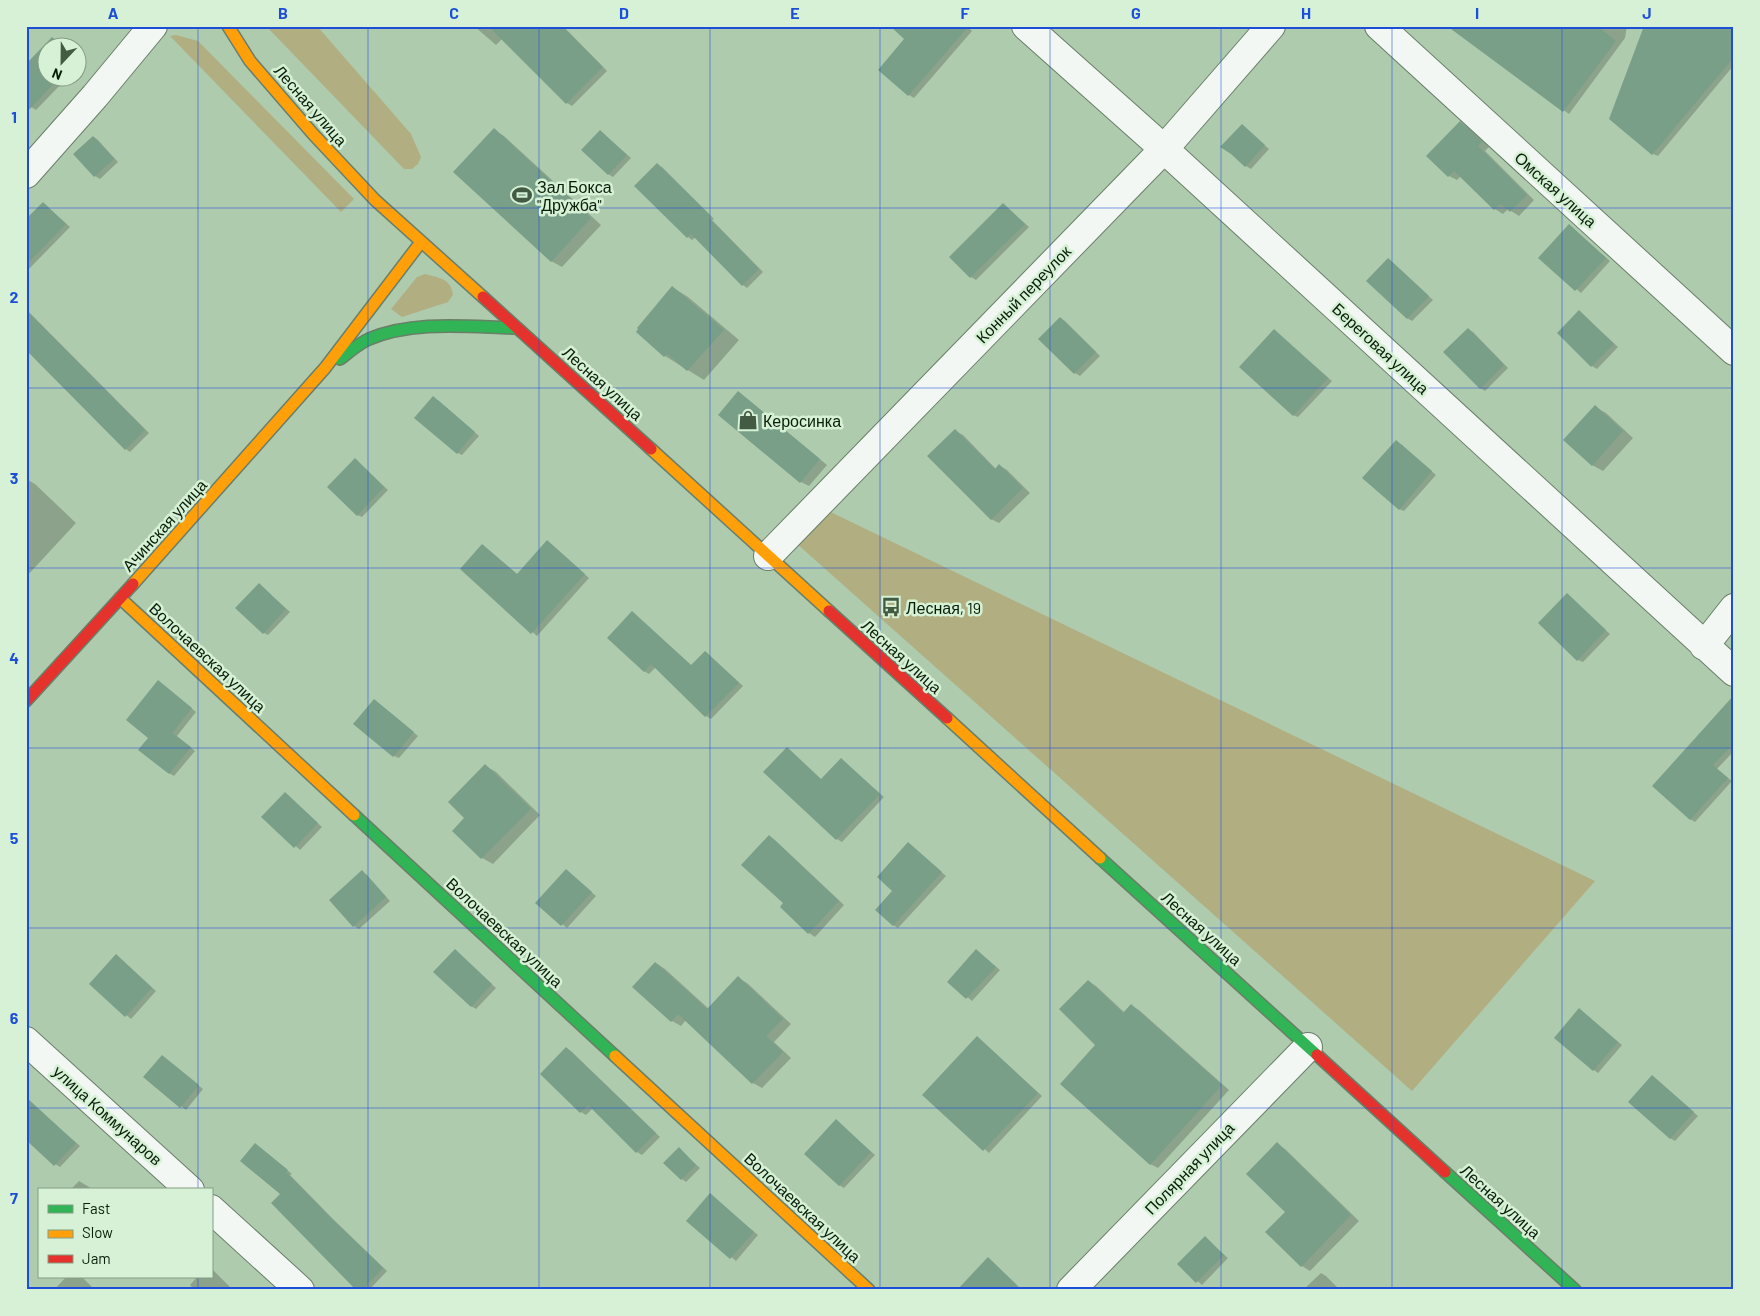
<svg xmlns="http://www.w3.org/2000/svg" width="1760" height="1316" font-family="Barlow,sans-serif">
<rect width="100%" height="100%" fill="#afcbae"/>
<path fill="#b1ae81" d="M266,26H317L411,134L421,157L418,164L412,169H404Z
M176,35L198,41L354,199L341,212L170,36Z
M425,274C439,278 451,278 453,295L448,302L402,317L391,309L417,277Z
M816,505L1595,881L1412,1091L787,535Z"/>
<path fill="#0003" d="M474,26H563L607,71L572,106L567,103L502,39L496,45Z
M967,26L972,31L914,98L909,95L906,39Z
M1449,26H1627L1625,38L1569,114Z
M1734,26V65L1658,156L1653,154Z
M52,38L64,48H48V78H67L36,110L31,107L26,66Z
M1460,123L1468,127L1489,147L1485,151L1534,200L1519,216L1508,209L1503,214L1495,209L1461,176L1457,180L1449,176Z
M1242,125L1269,149L1251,169L1246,166Z
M494,130L504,136L601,225L562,267L551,261Z
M600,131L631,158L613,177L608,174Z
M94,137L98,140L118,162L100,179L95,176Z
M657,165L662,167L714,219L712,220L763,272L747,288L743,285L696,237L692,240L688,237Z
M43,203L70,227L26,272V221Z
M1004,205L1029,227L976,280L971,277Z
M1569,225L1610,261L1581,293L1540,257Z
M1389,259L1433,300L1412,321L1407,318Z
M672,287L688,297L739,340L704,380L665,356Z
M26,309L149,433L130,452L126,449L26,348Z
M1580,312L1618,347L1597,369L1592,366Z
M1060,318L1065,321L1100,356L1080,376L1075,373Z
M1468,329L1473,332L1508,368L1485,391L1480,388Z
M1275,331L1332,381L1298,417L1293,415Z
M738,393L746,398L827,465L809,486L801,482Z
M438,400L479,436L462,455L458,453Z
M1595,407L1606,413L1633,438L1603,471L1592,465Z
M955,431L963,435L996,469L1000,466L1007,470L1030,493L999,523L991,519Z
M1401,444L1436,475L1404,511L1399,509Z
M355,459L388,490L362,517L357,515Z
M26,479L35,484L76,523L26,577Z
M483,545L518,575L552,545L589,578L537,636L462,569Z
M259,584L290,612L268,635L264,633Z
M1567,595L1610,634L1583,662L1578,660Z
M632,612L692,666L706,652L743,686L711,719L706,716L656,667L649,674L644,671Z
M163,685L196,712L177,736L195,751L174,776L169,773L150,737Z
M375,701L418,736L399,758L394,756Z
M1734,709V751L1717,769L1732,781L1695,822L1690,819Z
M841,759L884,797L842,842L837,839L822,780Z
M486,766L496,772L540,815L493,864L482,858L454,831L466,818Z
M285,793L322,827L300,850L263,816Z
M769,836L775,840L844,905L815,937L809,933L781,907L785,903Z
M909,844L946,876L898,928L893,925Z
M566,870L596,896L567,928L537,903Z
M362,872L367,875L390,901L359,929L354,926Z
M455,951L496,988L476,1009L471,1006Z
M981,954L1000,970L972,1001L949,982Z
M121,959L156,991L131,1019L90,984Z
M656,963L665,969L709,1009L738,978L747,983L791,1024L774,1042L791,1058L762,1088L753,1083L686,1020L681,1026L672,1021Z
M1088,981L1096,986L1125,1013L1132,1006L1139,1010L1229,1090L1158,1168L1150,1164L1096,1045Z
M1584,1013L1622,1045L1598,1073L1594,1070Z
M982,1041L1042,1096L989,1153L924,1095Z
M566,1048L571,1051L660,1137L642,1155L637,1152L593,1108L586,1115L581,1112Z
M162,1056L203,1089L186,1110L145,1077Z
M1652,1076L1698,1116L1675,1141L1670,1138Z
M36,1108L80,1146L60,1167L55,1164Z
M837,1121L875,1155L844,1188L839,1185Z
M1277,1144L1285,1149L1359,1221L1310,1271L1302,1266L1267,1232L1287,1212Z
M260,1148L292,1174L290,1175L334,1220L387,1271L369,1290H358L282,1194Z
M679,1149L700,1168L686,1182L682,1179Z
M79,1181L89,1187L92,1190H70Z
M710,1195L758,1235L736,1261L688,1220Z
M1205,1238L1228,1258L1202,1285L1179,1264Z
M211,1269L213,1270L232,1289L195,1290L190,1285L197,1277H211Z
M1321,1273L1326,1276L1340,1290H1303Z
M66,1277H82L95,1290H54Z"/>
<path fill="#799f89" d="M488,26H562L603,67L566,104Z
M890,26H969L908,96L878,70L904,39Z
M1447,26H1597L1616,41L1563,112Z
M1644,26H1734V57L1652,155L1609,119Z
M52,37L64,48H48V78H59L26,113V64Z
M1460,121L1482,142L1478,146L1527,195L1510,212L1501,204L1494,210L1454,171L1448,177L1426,156Z
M1242,124L1265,145L1245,167L1231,154L1220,147Z
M494,128L591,218L551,262L453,172Z
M600,130L627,155L608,175L581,150Z
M93,136L114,159L94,177L73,154Z
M657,163L710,215L708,217L759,269L742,286L691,234L687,238L634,186Z
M43,202L66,224L26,265V219Z
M1003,203L1025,224L970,278L949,257Z
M1569,224L1606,258L1575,291L1538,258Z
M1388,258L1429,296L1407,319L1366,281Z
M672,286L724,330L687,371L667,354L664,357L636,332L638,329L637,328Z
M26,310L145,430L125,450L26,350Z
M1579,310L1614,344L1591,367L1557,333Z
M1060,317L1096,352L1074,374L1038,339Z
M1468,328L1504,365L1480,389L1443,352Z
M1274,329L1328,378L1293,416L1239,367Z
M738,391L820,459L800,483L718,415Z
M433,396L475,432L457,454L414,418Z
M1595,405L1623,431L1592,466L1563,440Z
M955,429L995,469L999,464L1023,488L991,520L927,456Z
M1396,440L1432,471L1399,510L1362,478Z
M355,458L384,487L357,516L327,487Z
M547,540L585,574L531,634L460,569L482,544L517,574Z
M259,583L286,609L263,634L235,608Z
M1567,593L1606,630L1577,661L1538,623Z
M632,611L691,665L705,651L739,683L705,717L651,664L644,672L607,638Z
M158,680L192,708L172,733L191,747L169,774L138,750L148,738L126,720Z
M1734,695V743L1713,765L1728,778L1690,820L1652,786Z
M374,699L414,732L393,757L353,724Z
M787,747L821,779L841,758L880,794L836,840L763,772Z
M485,764L531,809L481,859L452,831L464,818L448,802Z
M285,792L318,823L294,848L261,817Z
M769,835L839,901L808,934L780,907L783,903L741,865Z
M908,842L942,872L893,926L875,910L892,891L877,877Z
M566,869L592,892L561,926L535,903Z
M362,870L386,897L353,927L329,900Z
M455,949L492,984L471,1007L433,972Z
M976,949L996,967L966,999L947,982Z
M116,954L152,988L125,1017L89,984Z
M655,962L707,1009L738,976L783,1019L766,1036L783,1052L752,1084L678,1014L671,1022L632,987Z
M1088,980L1123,1013L1131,1004L1222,1085L1150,1165L1060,1084L1095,1045L1059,1009Z
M1579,1008L1618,1042L1593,1071L1554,1038Z
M977,1036L1038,1093L983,1151L922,1095Z
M566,1047L656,1133L636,1153L588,1105L580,1113L540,1074Z
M162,1055L199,1085L180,1108L143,1077Z
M1652,1075L1694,1112L1670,1139L1628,1102Z
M26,1097L76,1143L54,1166L26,1140Z
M836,1119L871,1152L839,1186L804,1154Z
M1277,1142L1351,1215L1301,1267L1265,1232L1285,1212L1246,1174Z
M255,1143L288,1170L286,1172L329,1216L383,1268L362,1290H356L271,1203L280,1194L240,1161Z
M679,1147L696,1165L681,1180L663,1163Z
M710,1193L754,1232L730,1259L686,1221Z
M1205,1236L1224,1255L1196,1283L1177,1264Z
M988,1257L1022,1290H957Z"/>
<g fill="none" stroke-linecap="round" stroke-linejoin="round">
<defs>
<path id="street" d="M1026,26L1164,149L1734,672
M1379,26L1734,351
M26,174L95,96L153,26
M768,556L1164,149L1271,26
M1704,646L1734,608
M26,1041L190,1190
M211,1209L300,1290
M1071,1290L1308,1047"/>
<path id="fast" d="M340,359C349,352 358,344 369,339C414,320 469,327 516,328
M354,815L615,1056
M1100,858L1317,1055
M1445,1172L1575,1290"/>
<path id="slow" d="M228,26L250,61L313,134L375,200L483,297
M651,449L829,611
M133,584L325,368L421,242
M120,598L354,815
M947,718L1100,858
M615,1056L869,1290"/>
<path id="jam" d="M483,297L651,449
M829,611L947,718
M26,701L133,584
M1317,1055L1445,1172"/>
</defs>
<use href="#street" stroke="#697f68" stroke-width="30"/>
<use href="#fast" stroke="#697f68" stroke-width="14"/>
<use href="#slow" stroke="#697f68" stroke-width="14"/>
<use href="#jam" stroke="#697f68" stroke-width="14"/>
<use href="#street" stroke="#f3f7f3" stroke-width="28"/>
<use href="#fast" stroke="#30b455" stroke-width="11"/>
<use href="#slow" stroke="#ff9f0a" stroke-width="11"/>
<use href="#jam" stroke="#e5322d" stroke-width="11"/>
</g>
<path fill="none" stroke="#1d4ed8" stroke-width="1" stroke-opacity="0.55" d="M198,26V1190M368,26V1290M539,26V1290M710,26V1290M880,26V1290M1050,26V1290M1221,26V1290M1392,26V1290M1562,26V1290M26,208H1734M26,388H1734M26,568H1734M26,748H1734M26,928H1734M26,1108H1734M198,1277V1290"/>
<defs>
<symbol id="stadium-bare" viewBox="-9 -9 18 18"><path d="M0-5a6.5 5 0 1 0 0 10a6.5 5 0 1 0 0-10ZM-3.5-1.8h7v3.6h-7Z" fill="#435b43" stroke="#d6f1d5" stroke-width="2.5" paint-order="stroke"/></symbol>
<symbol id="shop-bare" viewBox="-9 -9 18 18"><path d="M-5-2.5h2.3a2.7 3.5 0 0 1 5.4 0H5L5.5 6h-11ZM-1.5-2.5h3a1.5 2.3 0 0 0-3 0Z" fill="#435b43" stroke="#d6f1d5" stroke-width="2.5" paint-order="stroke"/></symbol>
<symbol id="bus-bare" viewBox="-9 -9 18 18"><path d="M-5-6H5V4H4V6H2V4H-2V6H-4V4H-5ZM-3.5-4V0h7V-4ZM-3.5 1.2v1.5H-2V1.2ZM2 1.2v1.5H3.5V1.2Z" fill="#435b43" stroke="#d6f1d5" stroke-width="2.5" paint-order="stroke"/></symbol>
</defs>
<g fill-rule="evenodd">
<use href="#stadium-bare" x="508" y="181" width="28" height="28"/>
<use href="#shop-bare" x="734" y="406" width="28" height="28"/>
<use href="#bus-bare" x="877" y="593" width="28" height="28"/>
</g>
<g text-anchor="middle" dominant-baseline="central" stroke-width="5" stroke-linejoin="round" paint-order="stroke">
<g font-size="16" fill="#091e09" stroke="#d6f1d5">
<text transform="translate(311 105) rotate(49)">Лесная улица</text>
<text transform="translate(1556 189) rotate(42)">Омская улица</text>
<text transform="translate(1023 294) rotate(-46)">Конный переулок</text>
<text transform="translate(1381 348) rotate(43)">Береговая улица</text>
<text transform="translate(603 383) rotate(42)">Лесная улица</text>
<text transform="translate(164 525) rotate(-48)">Ачинская улица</text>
<text transform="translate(902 656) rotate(42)">Лесная улица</text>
<text transform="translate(208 657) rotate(43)">Волочаевская улица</text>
<text transform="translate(1202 928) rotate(42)">Лесная улица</text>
<text transform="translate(505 932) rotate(43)">Волочаевская улица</text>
<text transform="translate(108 1115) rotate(42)">улица Коммунаров</text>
<text transform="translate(1189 1168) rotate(-46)">Полярная улица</text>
<text transform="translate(1501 1201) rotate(42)">Лесная улица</text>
<text transform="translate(803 1207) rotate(43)">Волочаевская улица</text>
</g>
<g font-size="16" fill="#091e09" stroke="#d6f1d5" text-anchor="start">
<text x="537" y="186">Зал Бокса<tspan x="537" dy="18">"Дружба"</tspan></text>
<text x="763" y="420">Керосинка</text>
<text x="906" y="607">Лесная, 19</text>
</g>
</g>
<rect width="1760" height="1316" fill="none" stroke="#d6f1d5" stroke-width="55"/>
<rect x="38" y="1188" width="175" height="90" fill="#d6f1d5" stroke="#849d83"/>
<rect x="48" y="1205" width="25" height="8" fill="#30b455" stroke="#849d83"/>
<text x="82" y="1214" font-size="15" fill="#091e09">Fast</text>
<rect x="48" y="1230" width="25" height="8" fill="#ff9f0a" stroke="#849d83"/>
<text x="82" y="1238" font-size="15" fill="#091e09">Slow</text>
<rect x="48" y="1255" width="25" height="8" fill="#e5322d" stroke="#849d83"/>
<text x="82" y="1264" font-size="15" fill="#091e09">Jam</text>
<g transform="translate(62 62) rotate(202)"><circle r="24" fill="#d6f1d5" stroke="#849d83"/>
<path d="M0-4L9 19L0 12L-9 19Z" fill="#435b43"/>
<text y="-8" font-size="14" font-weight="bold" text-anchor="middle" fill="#091e09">N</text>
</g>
<rect x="28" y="28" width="1704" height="1260" fill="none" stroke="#1d4ed8" stroke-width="2"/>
<g font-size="16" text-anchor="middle" font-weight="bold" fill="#1d4ed8">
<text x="113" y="19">A</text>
<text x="283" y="19">B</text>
<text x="454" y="19">C</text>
<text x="624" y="19">D</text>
<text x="795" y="19">E</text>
<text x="965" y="19">F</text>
<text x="1136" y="19">G</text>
<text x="1306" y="19">H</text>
<text x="1477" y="19">I</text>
<text x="1647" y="19">J</text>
<text x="14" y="123">1</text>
<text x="14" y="303">2</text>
<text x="14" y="484">3</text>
<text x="14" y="664">4</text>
<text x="14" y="844">5</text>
<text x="14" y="1024">6</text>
<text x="14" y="1204">7</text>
</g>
</svg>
